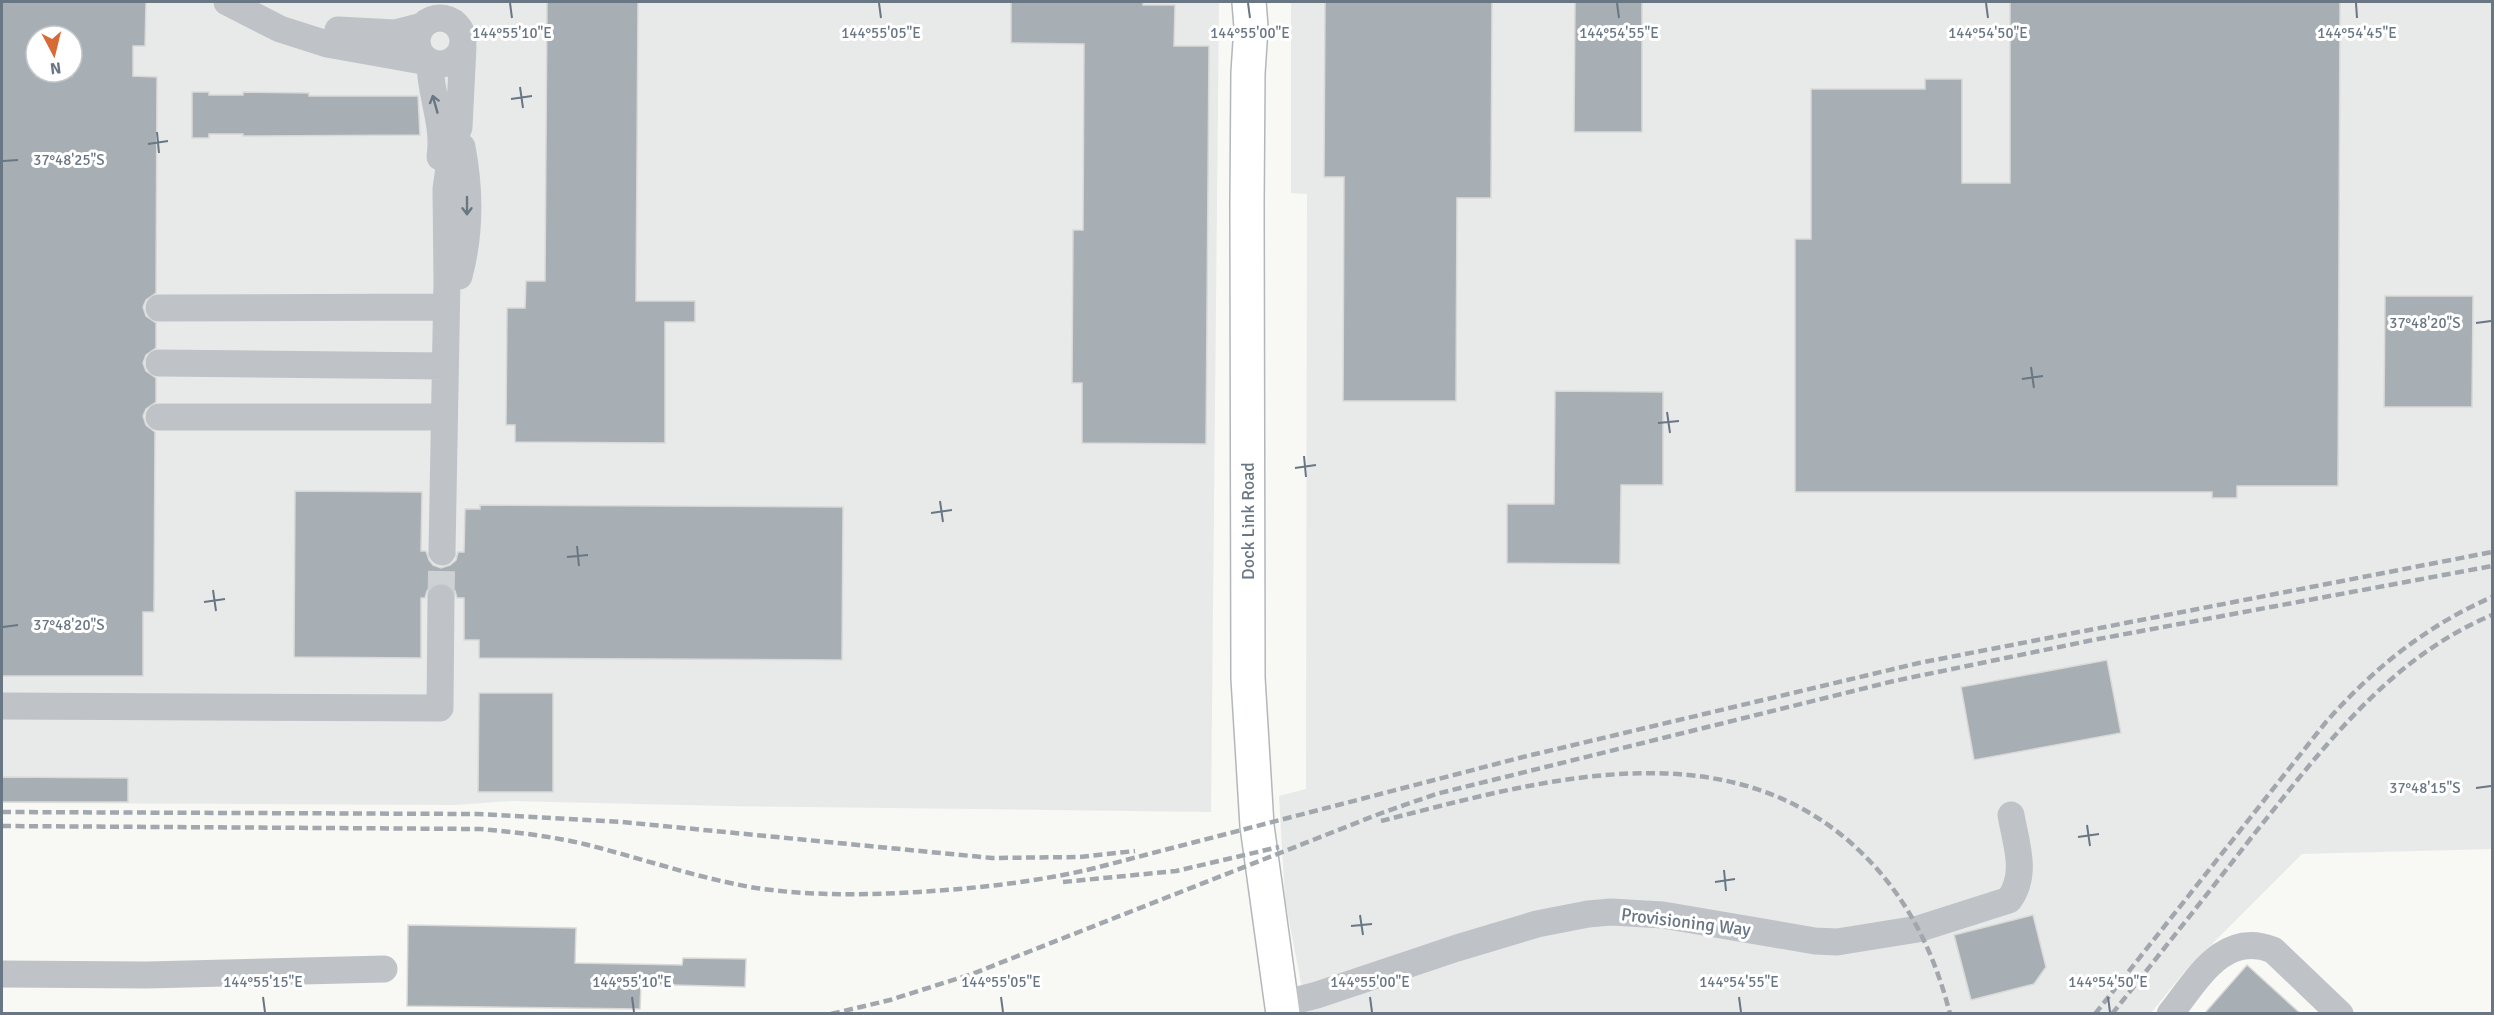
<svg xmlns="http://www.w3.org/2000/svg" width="2494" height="1015" font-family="Signika,sans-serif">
<rect width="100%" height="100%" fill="#f8f8f5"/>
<path fill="#e8eae9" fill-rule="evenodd" d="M2,2H1219L1211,812L725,806L511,801L456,805L2,803ZM36,36H72V72H36Z
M1291,2H2492V849L2302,854L2185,971L2151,1013L1307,1014L1285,900L1279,796L1306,789L1307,194L1291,193Z"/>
<path fill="#a7aeb4" stroke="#d9d9d8" stroke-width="1.5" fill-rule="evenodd" d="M2,2H146L145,46H133V76L157,77L156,293L146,300L143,307L146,316L156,323V348L146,355L143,363L146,371L156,378V402L146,409L143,416L146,425L155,432L154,612H143V676H2ZM36,36H72V76H36Z
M547,2H638L636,301H695V322H665V443L515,442V425H506L507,308H525L526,281H545Z
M1011,2H1143V5H1175L1174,46H1209L1206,444L1082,443V383H1072L1073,230H1083L1084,44L1011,43Z
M1325,2H1492L1491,198H1457L1456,401H1343L1344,177H1324Z
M1575,2H1642V132H1574Z
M2010,2H2340L2338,486H2237V498H2212V492H1795V239H1811V89H1925V79H1962V183H2010Z
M192,92H209V95H243V92L309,93V96H418L420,135L243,136V134H209V138H192Z
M2385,296H2473L2472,407H2384Z
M1555,391L1663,392V485H1621L1620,564L1507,563V504H1554Z
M295,491L422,492L421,551H426L429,560L433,565L441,568L450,565L456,560L458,552H464L465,509H480V505L843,507L842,660L479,658V640H464V598H457L455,591L449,585L441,582L433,585L427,591L425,598H421V658L294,657Z
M2107,660L2121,733L1974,760L1961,687Z
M479,693H553V792H478Z
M2,777L128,778V802H2Z
M2033,915L2046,967L2034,984L1971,1000L1954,935Z
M408,925L576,928L575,963L682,965L683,958L746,959L745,987L641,984L640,1009L407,1006Z
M2247,965L2301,1014H2204Z"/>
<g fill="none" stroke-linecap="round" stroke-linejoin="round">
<path stroke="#cdd1d3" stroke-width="27" stroke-dasharray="27 14" stroke-linecap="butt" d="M441,598L442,552"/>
<defs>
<path id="major" d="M1249,2L1251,27L1248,73L1247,203L1248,678L1257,826L1283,1014"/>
</defs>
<use href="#major" stroke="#b3b7bb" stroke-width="36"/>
<path stroke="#bfc3c7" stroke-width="27" d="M227,2L280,29L327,44L428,62
M417 41a23 23 0 1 1 46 0a23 23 0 1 1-46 0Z
M338,30L395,33L422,26
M430,63C430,95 445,124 440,157
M459,276C470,235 470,189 462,147
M159,308L446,307
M159,363L445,366
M159,417H444
M442,552L447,280L446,189L452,147L459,127L463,47
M2,706L440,708L441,598
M2,974L147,975L384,969
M1282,1004L1317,995L1457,948L1537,924L1588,914L1611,912L1663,915L1815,941L1837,942L1918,929L2009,900C2028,874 2016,844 2011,815
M2170,1014C2197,980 2223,930 2273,950L2340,1014"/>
<use href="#major" stroke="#fff" stroke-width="33"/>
<path stroke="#a1a7ad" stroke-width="4.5" stroke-dasharray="9 4.5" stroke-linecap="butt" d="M2,812L477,814L622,822L992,858L1080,857L1135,851
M1381,821C1532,783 1718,726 1851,843C1903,889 1933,947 1950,1014
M2,826L480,829C515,832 550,836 584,844C641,858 697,878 756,888C811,896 864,895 919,892C979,888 1037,882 1095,868L1523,757L1919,663L2492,552
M1063,882L1176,871L1279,847
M831,1014L890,1000L972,974L1379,814L1436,794L1894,681L2093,640L2492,566
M2095,1014L2326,722C2374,668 2426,626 2492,597
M2112,1014C2159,955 2205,897 2251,838C2320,752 2387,659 2492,615"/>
</g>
<defs><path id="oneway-shaft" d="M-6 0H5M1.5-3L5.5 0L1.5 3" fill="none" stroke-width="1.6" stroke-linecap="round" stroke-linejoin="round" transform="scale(1.5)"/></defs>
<g stroke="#697684">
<use href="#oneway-shaft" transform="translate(435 104) rotate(-106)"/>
<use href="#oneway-shaft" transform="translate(467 206) rotate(90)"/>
</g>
<path fill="none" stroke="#697684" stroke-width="2" d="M510,3L512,18M879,3L881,18M1248,3L1250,18M1617,3L1619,18M1986,3L1988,18M2356,3L2357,18M520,87L523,108M511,99L532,96M157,132L159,153M148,144L168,141M3,161L18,160M2476,323L2491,321M2031,367L2034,388M2022,379L2043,376M1667,412L1670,433M1658,423L1679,421M1304,456L1306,477M1295,468L1316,465M940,501L943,522M931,513L952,510M577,546L579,566M567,557L588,555M213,590L216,611M204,602L225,599M3,627L18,625M2476,788L2491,786M2087,825L2090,846M2078,837L2099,834M1724,870L1726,891M1715,882L1735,879M1360,915L1363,935M1351,926L1372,924M263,997L265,1012M632,997L634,1012M1001,997L1003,1012M1370,997L1372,1012M1739,997L1741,1012M2108,997L2110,1012"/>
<g text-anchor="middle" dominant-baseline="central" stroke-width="6" stroke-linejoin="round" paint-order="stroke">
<g font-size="18" fill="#697684" stroke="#fff">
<text transform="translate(1248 521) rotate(-90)">Dock Link Road</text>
<text transform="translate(1686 922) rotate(7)">Provisioning Way</text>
</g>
</g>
<g font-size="15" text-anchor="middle" fill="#697684" stroke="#fff" stroke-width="6" stroke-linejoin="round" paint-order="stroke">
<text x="512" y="38">144°55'10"E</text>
<text x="881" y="38">144°55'05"E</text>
<text x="1250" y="38">144°55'00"E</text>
<text x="1619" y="38">144°54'55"E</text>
<text x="1988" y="38">144°54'50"E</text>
<text x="2357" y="38">144°54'45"E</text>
<text x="69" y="165">37°48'25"S</text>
<text x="2425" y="328">37°48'20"S</text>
<text x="69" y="630">37°48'20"S</text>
<text x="2425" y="793">37°48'15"S</text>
<text x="263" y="987">144°55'15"E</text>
<text x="632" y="987">144°55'10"E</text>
<text x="1001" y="987">144°55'05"E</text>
<text x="1370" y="987">144°55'00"E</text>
<text x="1739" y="987">144°54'55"E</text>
<text x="2108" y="987">144°54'50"E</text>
</g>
<rect width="2494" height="1015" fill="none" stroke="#697684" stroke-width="6"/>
<g transform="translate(54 54) rotate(173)"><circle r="28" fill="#ffffff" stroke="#c3c8ce" stroke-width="1.5"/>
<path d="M0-4.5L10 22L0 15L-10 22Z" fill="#d76a36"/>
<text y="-9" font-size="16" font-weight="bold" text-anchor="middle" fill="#697684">N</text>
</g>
</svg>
